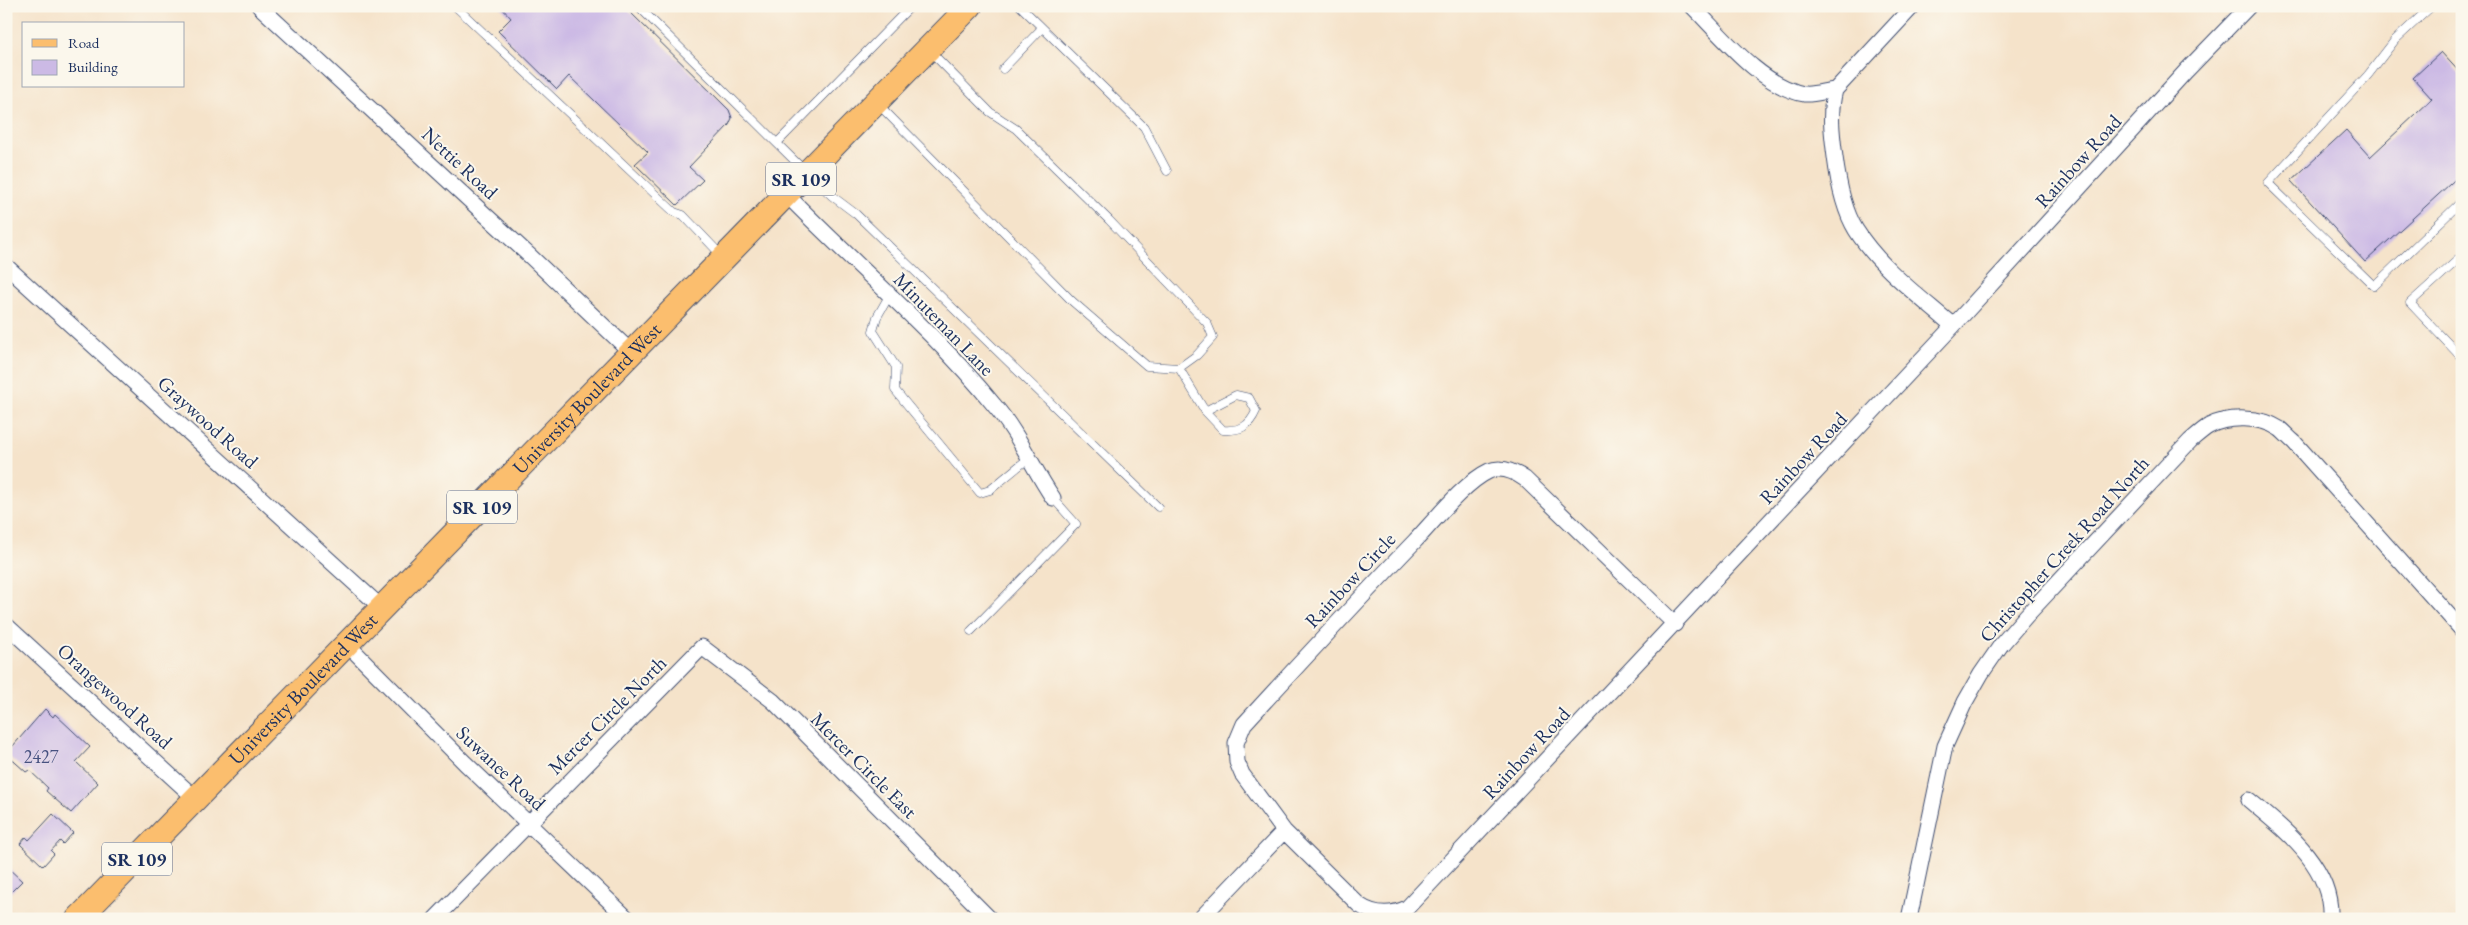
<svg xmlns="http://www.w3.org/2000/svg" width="2468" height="925" font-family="'EB Garamond',serif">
<rect width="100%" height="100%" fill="#fbf7ec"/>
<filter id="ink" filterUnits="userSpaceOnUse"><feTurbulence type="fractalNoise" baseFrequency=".02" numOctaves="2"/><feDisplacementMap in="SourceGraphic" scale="10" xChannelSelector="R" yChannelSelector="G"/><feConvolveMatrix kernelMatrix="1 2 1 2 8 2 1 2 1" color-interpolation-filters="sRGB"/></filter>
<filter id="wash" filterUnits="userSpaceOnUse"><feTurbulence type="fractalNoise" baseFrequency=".0096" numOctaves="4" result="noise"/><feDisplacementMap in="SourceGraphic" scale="20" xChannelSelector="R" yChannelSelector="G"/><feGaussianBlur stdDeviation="1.12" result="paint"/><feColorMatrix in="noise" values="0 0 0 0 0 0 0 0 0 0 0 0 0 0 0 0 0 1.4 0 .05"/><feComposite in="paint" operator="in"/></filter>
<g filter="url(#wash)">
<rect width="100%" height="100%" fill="#f5e3ca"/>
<g id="blocks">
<path fill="#ccbae5" d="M500,6H624L729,110L732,118L729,125L689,167L703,180L677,205L635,164L648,152L569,76L557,89L498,31L511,18Z
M2441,52L2462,75V173L2365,262L2291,181L2346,130L2370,157L2432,99L2413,78Z
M45,709L53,717L55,714L90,747L76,762L98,783L71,813L46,791L48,788L29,770L26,772L6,754Z
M53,814L73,833L63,844L60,841L51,851L54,854L43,866L20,844L26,837L29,840Z
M6,866L22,881L6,897Z"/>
</g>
</g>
<g filter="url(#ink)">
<use href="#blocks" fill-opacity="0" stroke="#3c4a6e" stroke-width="1"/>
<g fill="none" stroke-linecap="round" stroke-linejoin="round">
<defs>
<path id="lane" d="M455,6L674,212L683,215L723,257
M638,6L807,173L832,196L856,214L1158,507
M1020,6L1144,127L1167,171
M2432,6L2395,40L2368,75L2268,183L2374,286L2462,201
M930,51L990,112L1016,129L1109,220L1207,323L1213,337L1197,355L1179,368
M1003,69L1042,28
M878,104L1072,301L1147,366L1179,368L1205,411L1223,430C1240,431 1249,427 1256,411L1249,398L1236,395L1205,411
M777,143L911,6
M2462,256L2410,303L2462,358
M889,296L877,317L873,331L896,367L895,390L980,493L990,490L1030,457
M971,631L1076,524L1053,498"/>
<path id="street" d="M259,6L530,256L632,353
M1692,6C1722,36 1761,86 1804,94C1813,95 1825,91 1835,90
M1913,6L1835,90C1829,113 1832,134 1835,157C1838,181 1843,209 1856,230C1880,268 1920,297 1953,326
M786,194C855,265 932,329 994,405C1019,434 1032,467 1053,498
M6,266L383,609
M1675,624L1525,479C1515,472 1501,466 1489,471C1465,482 1434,521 1415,541C1357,601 1300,663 1244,724L1236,743L1237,762L1242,774L1284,831L1359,905C1374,915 1390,916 1407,908L1953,326L2186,71L2249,6
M6,625L196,799
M347,644L465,763L628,919
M2249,800C2286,831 2333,867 2330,919
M435,919L702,647L773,701L990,919
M1200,919L1284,831
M1909,919L1945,746L1965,702L1981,674L2001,645L2026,616L2190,441C2196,436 2202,430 2209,426C2228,416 2261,416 2280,429C2285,433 2289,438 2294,442L2462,630"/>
<g id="primary">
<path id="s1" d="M78,919L970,6"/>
</g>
</defs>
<use href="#lane" stroke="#3c4a6e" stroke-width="9"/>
<use href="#street" stroke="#3c4a6e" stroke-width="17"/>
<use href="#primary" stroke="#3c4a6e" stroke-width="26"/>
<use href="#lane" stroke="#fff" stroke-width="8"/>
<use href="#street" stroke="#fff" stroke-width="15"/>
<use href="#primary" stroke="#fbbe6e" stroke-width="24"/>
</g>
</g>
<g text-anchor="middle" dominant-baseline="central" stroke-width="4" stroke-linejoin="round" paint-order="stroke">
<g font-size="18" fill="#475280">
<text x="41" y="756">2427</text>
</g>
<g fill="#fbf7ec" stroke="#5e6b89" stroke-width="1">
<rect x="766" y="162.5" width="70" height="33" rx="4"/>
<rect x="447" y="490.5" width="70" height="33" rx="4"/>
<rect x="102" y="842.5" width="70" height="33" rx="4"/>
</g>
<g font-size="19" font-weight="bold" fill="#1b2f5e">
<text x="801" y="179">SR 109</text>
<text x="482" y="507">SR 109</text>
<text x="137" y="859">SR 109</text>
</g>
<g font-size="20" fill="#1b2f5e" stroke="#fbf7ec">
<text transform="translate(2078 161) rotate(-48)">Rainbow Road</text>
<text transform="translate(460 163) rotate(43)">Nettie Road</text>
<text transform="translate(944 324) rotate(46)">Minuteman Lane</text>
<text stroke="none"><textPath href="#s1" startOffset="728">University Boulevard West</textPath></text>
<text transform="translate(208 422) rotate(42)">Graywood Road</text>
<text transform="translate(1803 458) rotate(-47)">Rainbow Road</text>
<text transform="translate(2064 549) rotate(-48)">Christopher Creek Road North</text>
<text transform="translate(1350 580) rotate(-47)">Rainbow Circle</text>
<text stroke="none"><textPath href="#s1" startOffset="322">University Boulevard West</textPath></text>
<text transform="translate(115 696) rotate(42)">Orangewood Road</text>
<text transform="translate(607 715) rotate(-45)">Mercer Circle North</text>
<text transform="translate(1526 753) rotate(-47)">Rainbow Road</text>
<text transform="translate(864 765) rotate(45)">Mercer Circle East</text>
<text transform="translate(501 768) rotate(43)">Suwanee Road</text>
</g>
</g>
<rect width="2468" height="925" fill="none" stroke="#fbf7ec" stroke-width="25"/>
<rect x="22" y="22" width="162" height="65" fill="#fbf7ec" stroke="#a1a7b3"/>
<rect x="32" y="39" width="25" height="8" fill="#fbbe6e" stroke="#a1a7b3"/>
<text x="68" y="48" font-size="15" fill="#1b2f5e">Road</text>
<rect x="32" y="60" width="25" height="15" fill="#ccbae5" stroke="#a1a7b3"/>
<text x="68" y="72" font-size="15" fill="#1b2f5e">Building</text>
</svg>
